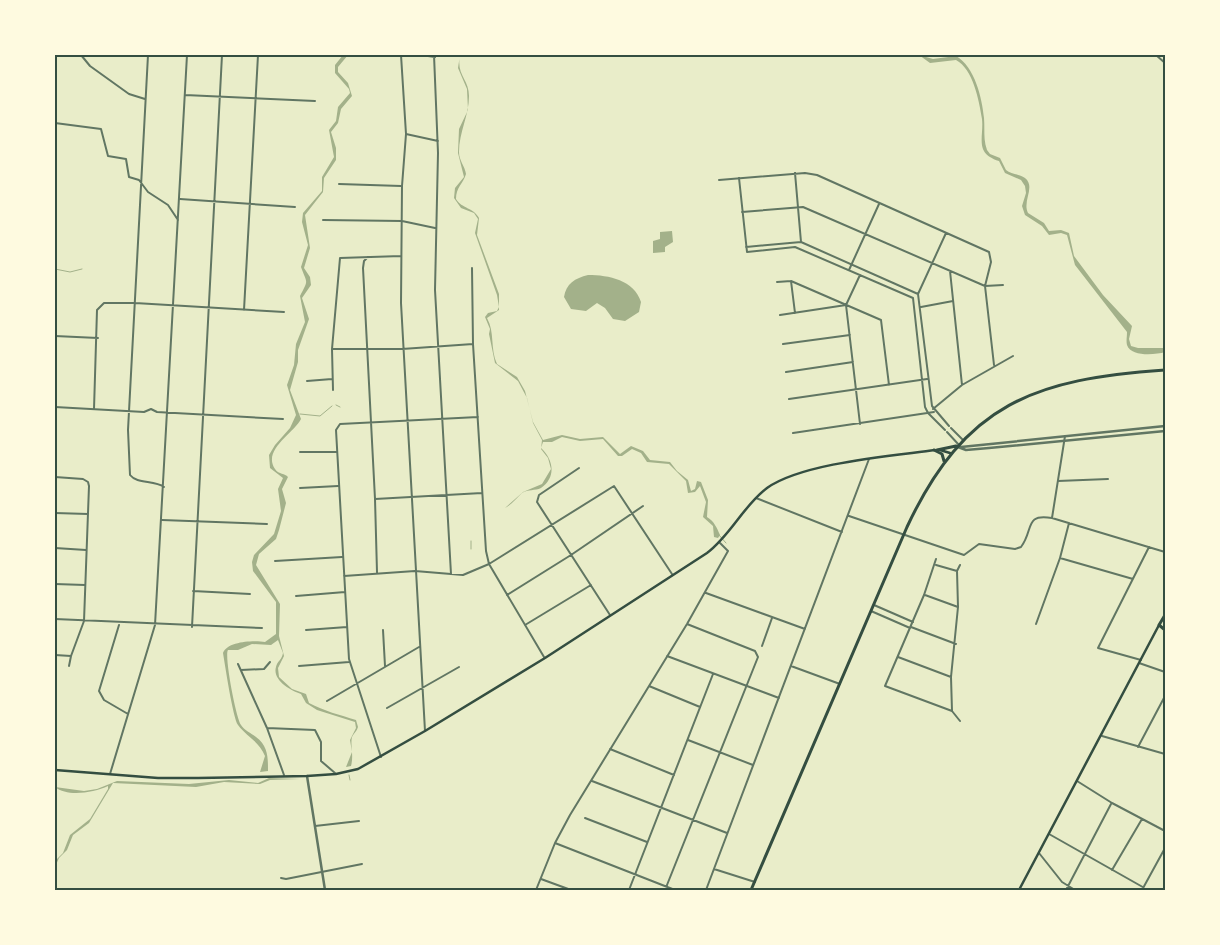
<svg xmlns="http://www.w3.org/2000/svg" width="1220" height="945" font-family="Poppins,sans-serif">
<rect width="100%" height="100%" fill="#e9edc9"/>
<path fill="#a3b18a" d="M343,55H348L338,67V72L348,83L352,96L341,109L338,123L331,132L336,148V160L324,178L323,192L305,215L310,248L304,268L310,277L311,285L302,298L309,319L298,350V362L290,390L301,419C294,433 262,450 275,469C279,475 285,473 288,477L282,489L286,503L279,530L276,539L259,554L256,565L280,604L279,636L284,656L278,668L279,677L292,689L306,694L309,703C324,711 340,715 356,720L358,727C357,731 354,733 352,737C350,745 354,755 351,766L346,767L352,752L350,740L356,728L355,722L317,710L306,703L301,694C291,691 272,680 276,667C277,661 282,660 283,653L278,640L271,645L252,644L238,650H228C224,655 236,718 241,725C244,730 251,733 256,737C268,746 268,757 268,771L260,772L265,756C259,741 247,737 238,725C233,718 225,665 223,653C227,641 255,640 265,642L276,634V602L253,571L252,562L254,555L274,534L281,511L278,489L283,478L270,468L269,455L275,445L290,428L296,415L287,385L294,365L296,344L305,322L300,296C309,279 307,284 301,267L308,245L302,222L303,213L322,191V177L334,157L329,130L336,121L338,107L350,93L349,89L335,73V65Z
M460,55C456,75 469,79 469,96C469,116 459,132 459,152C459,161 465,166 466,174C463,184 456,187 456,199C462,209 473,207 479,218L477,235L499,294V310L487,318C495,332 490,349 497,364L517,377L525,391L533,422L543,440L562,435L580,439L603,437L620,454L631,446L643,451L650,460L670,462L677,471L688,480L691,491L695,489L697,481L701,482L708,500L707,517C714,521 717,528 720,535L718,538L714,537L713,526L703,517L706,502L700,486L695,492L688,493L686,481L669,464L647,462L641,453L632,449L622,456H618L603,439L580,441L562,437L552,442H543L541,448C553,459 557,477 541,488C535,491 528,489 522,493C517,498 511,505 505,508L523,492L542,484L551,469L548,458L541,449L542,440L533,423L527,398L518,381L495,363L489,334L490,329L485,317L488,313L497,311L499,307L497,295L475,233L478,219L474,213L461,208L454,198L455,188L464,177L458,153L459,129L468,110L467,89L458,68Z
M919,55L933,59L956,56C975,67 982,98 984,118C985,129 983,139 987,150L990,154L1000,158L1006,170C1011,174 1019,174 1025,178C1036,187 1022,201 1028,213L1044,223L1049,231L1061,230L1069,233L1074,256L1103,295L1132,326L1129,339L1131,346L1138,348H1165V352C1155,355 1131,357 1127,345C1126,341 1127,337 1127,332L1075,265L1067,235L1061,233L1049,235L1042,226L1025,215L1022,206L1026,193L1025,186L1021,180L1005,173L999,161C974,153 984,138 982,119C979,100 973,69 956,60L930,63Z
M672,231L673,242L665,247V252L653,253V241L660,239V232Z
M588,275C609,275 634,280 641,302L639,312L625,321L613,319L605,308L597,303L586,311L571,309L564,297C566,284 575,278 588,275Z
M269,778L300,779L270,780L260,784L224,782L196,787L113,783L89,823L73,835L67,850L59,858L55,867V861L63,853L70,835L90,819L108,789V786C93,793 67,797 55,787L84,791L97,789L117,781L189,784L229,780L258,783Z"/>
<g fill="none" stroke-linecap="round" stroke-linejoin="round">
<path stroke="#a3b18a" stroke-width="1" d="M55,269L70,272L82,269
M336,405L340,407
M300,414L320,416L332,406
M719,535L726,543
M471,549V541
M349,775L350,780"/>
<path stroke="#617663" stroke-width="2" d="M81,55L90,66L129,94L145,99
M148,55L128,430L130,475C137,484 154,480 164,487
M401,55L406,134L402,186L401,303L425,731
M421,55L435,57
M434,55L438,153L435,290L451,574
M1156,55L1165,63
M185,95L315,101
M55,123L101,129L108,156L126,159L129,177L139,180L148,192L168,205L178,220
M406,134L438,141
M795,173L801,242
M739,178L747,252L795,247L913,298L925,407L928,413L945,430
M719,180L805,173L817,175L989,252L991,262L985,286L1003,285
M339,184L401,186
M180,199L295,207
M742,212L803,207L985,286L994,365
M323,220L402,221L435,228
M746,247L801,242L918,294L932,406L949,426
M368,257L364,261L363,268L375,499L482,493
M472,268L473,344L486,551L489,564L544,657
M849,270L879,204
M950,271L962,385
M791,281L795,313
M777,282L791,281L881,320L889,385
M918,294L946,233
M921,307L953,301
M244,310L258,55
M780,315L846,305
M55,336L98,338
M783,344L850,335
M332,349H402L473,344
M786,372L853,362
M307,381L332,379
M333,390L332,349L340,258L401,256
M789,399L927,379
M55,407L144,412L151,409L157,412L283,419
M94,409L97,310L104,303H135L284,312
M933,409L962,385L1013,356
M860,424L846,305L860,275
M951,428L963,440
M947,432L959,445
M793,433L934,412
M300,452H337
M579,468L539,495L537,502L610,615
M55,477L83,479L88,482L89,486L84,621L71,656L69,666
M1058,481L1108,479
M300,488L338,486
M756,498L842,532
M375,499L377,572
M55,513L88,514
M849,516L964,555L979,544L1015,549L1021,547C1034,530 1024,513 1052,518L1165,552
M1052,518L1065,436
M162,520L267,524
M1069,523L1060,558L1133,579
M55,548L86,550
M936,559L924,595L885,686L952,711
M275,561L342,557
M936,565L957,571
M344,576L415,571L463,575L489,564L614,486L672,574
M55,584L85,585
M193,591L250,594
M706,593L805,629
M507,595L571,555L643,506
M925,595L958,607
M296,596L345,592
M874,605L913,622
M871,611L910,628
M55,619L262,628
M1036,624L1060,558
M119,625L99,691L104,700L128,714
M525,625L591,585
M192,627L222,55
M911,627L956,644
M306,630L347,627
M383,630L385,666
M762,646L772,618
M55,655L71,656
M667,656L779,698
M898,657L951,677
M1141,660L1098,648L1149,547
M1139,663L1165,672
M238,664L267,728L284,775
M299,666L349,662
M791,666L840,684
M241,670L264,669L270,662
M649,686L700,707
M327,701L419,647
M387,708L459,667
M960,721L952,711L951,677L958,607L957,571L960,565
M267,728L315,730L321,742V761L335,773
M1102,736L1165,754
M688,740L753,765
M1138,747L1165,696
M610,749L674,775
M381,757L349,659L336,430L340,424L478,417
M110,774L155,625L187,55
M592,781L727,833
M1077,781L1112,803L1165,831
M585,818L647,842
M315,826L359,821
M1049,834L1148,890
M555,843L675,890
M1039,853L1062,882L1075,890
M714,869L755,882
M1112,870L1142,819
M281,878L286,879L362,864
M541,879L571,890
M536,890L555,843L570,815L687,624L728,551L720,543
M629,890L713,674
M665,890L758,657L755,651L687,624
M706,890L869,459
M1066,890L1111,804
M1142,890L1165,848"/>
<path stroke="#617663" stroke-width="2.5" d="M958,447L966,450L989,448L1165,431
M961,447L1165,426
M307,776L325,890"/>
<path stroke="#344e41" stroke-width="2.5" d="M940,450L950,453
M55,770L158,778H198L307,776L336,774L358,769L425,731L545,658L707,553C731,535 743,506 767,488C802,463 891,456 935,450
M1019,890L1159,625"/>
<path stroke="#344e41" stroke-width="3" d="M1165,615L1159,625L1165,630"/>
<path stroke="#344e41" stroke-width="3" d="M934,450L942,454L944,461
M937,450L956,446
M751,890L907,527C965,403 1035,379 1165,370"/>
</g>
<rect width="1220" height="945" fill="none" stroke="#fefae0" stroke-width="112"/>
<rect x="56" y="56" width="1108" height="833" fill="none" stroke="#344e41" stroke-width="2"/>
</svg>
